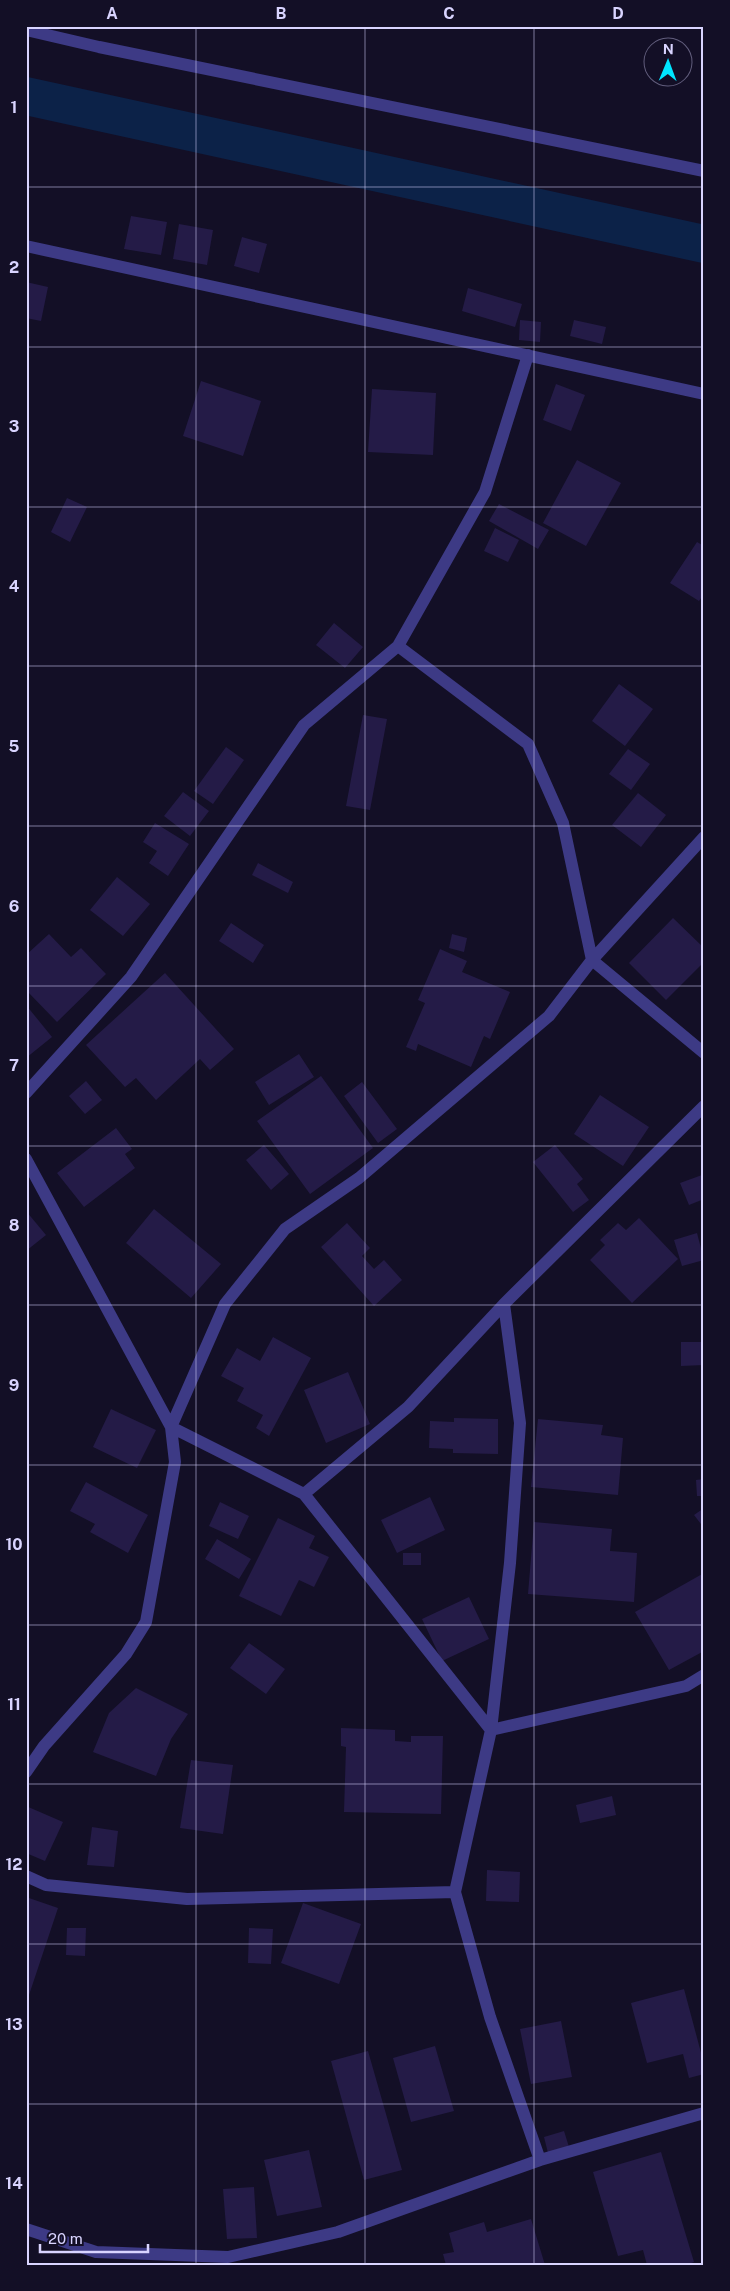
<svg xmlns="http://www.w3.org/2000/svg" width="730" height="2291" font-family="'Public Sans',sans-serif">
<rect width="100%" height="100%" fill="#130f26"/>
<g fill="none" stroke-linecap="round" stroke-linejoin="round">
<path stroke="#0c2248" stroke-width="38" d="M26,96L704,244"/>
</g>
<path fill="#241b47" d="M131,216L167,222L161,255L124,249Z
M179,224L213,230L207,265L173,259Z
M242,237L267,244L259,273L234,266Z
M26,282L48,287L41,321L26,318Z
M468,288L522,304L515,327L462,311Z
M520,320L541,322L540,342L519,340Z
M574,320L606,327L602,344L570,336Z
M201,381L261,401L243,456L183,436Z
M556,384L585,395L571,431L543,420Z
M372,389L436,393L433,455L368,452Z
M577,460L621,483L586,546L543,523Z
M67,498L87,507L70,542L51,532Z
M499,504L549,530L538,549L489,521Z
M495,528L519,540L508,562L484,551Z
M697,542L704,546V594L699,601L670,583Z
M334,623L363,647L345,668L316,645Z
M619,684L653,709L625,746L592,721Z
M363,715L387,719L370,810L346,806Z
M226,747L244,760L213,804L194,791Z
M628,749L650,764L631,790L609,774Z
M183,792L209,811L190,836L164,816Z
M638,793L666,815L641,847L612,825Z
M155,823L189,844L168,876L149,863L157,851L143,842Z
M258,863L293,882L288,893L252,875Z
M117,877L150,904L123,936L90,910Z
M673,918L704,948V962L666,1000L629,963Z
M231,923L264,945L253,963L219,941Z
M49,934L71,957L81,948L106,974L57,1022L26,990V955Z
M452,934L467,938L464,952L449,948Z
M440,949L467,961L462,972L510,992L490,1039L484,1036L471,1067L418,1044L416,1051L406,1047L425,1003L418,1000Z
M165,973L234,1049L210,1070L200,1059L156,1100L136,1078L125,1087L86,1045Z
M26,1005L52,1037L26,1058Z
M299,1054L314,1077L269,1105L255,1082Z
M321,1076L373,1148L310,1194L257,1121Z
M86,1081L102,1100L85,1114L69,1096Z
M362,1082L397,1129L378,1143L344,1096Z
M600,1095L649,1127L623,1166L574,1134Z
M116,1128L132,1149L125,1154L135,1168L84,1207L57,1173Z
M264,1145L289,1174L271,1190L246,1160Z
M555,1145L583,1179L577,1184L589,1200L573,1212L533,1162Z
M702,1175L704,1199L689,1205L680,1183Z
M154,1209L221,1264L191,1298L126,1243Z
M26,1211L46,1235L26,1251Z
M639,1218L678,1259L632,1303L590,1260L605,1245L600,1240L618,1223L626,1230Z
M347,1223L370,1248L362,1256L374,1269L384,1260L402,1280L374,1306L321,1247Z
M697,1233L704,1260L682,1266L674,1240Z
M273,1337L311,1358L269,1436L256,1428L263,1415L237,1401L244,1388L221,1376L237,1348L260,1361Z
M681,1342H704V1365L681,1366Z
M348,1372L370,1424L326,1443L304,1390Z
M111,1409L156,1430L137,1468L93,1447Z
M454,1418L498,1419V1454L453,1453V1449L429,1448L430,1421L454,1422Z
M538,1419L603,1425L601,1435L623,1438L618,1495L531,1487Z
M704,1479V1496H697L696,1480Z
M86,1482L148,1515L128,1553L90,1532L95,1524L70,1511Z
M430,1497L445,1530L397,1553L381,1520Z
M220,1502L249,1516L238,1539L209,1526Z
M704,1508V1528L694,1515Z
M278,1518L315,1536L309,1548L329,1557L314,1587L299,1580L281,1616L239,1596Z
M534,1522L612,1529L610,1551L637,1553L634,1602L528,1594Z
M217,1539L251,1559L239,1579L205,1559Z
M403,1553H421V1565H403Z
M704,1573V1651L669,1670L635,1612Z
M469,1597L489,1639L442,1661L422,1619Z
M249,1643L285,1669L266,1694L230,1668Z
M136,1688L188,1714L171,1739L156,1776L93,1752L109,1713Z
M341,1728L395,1730V1741L411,1742V1736H443L441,1814L344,1812L346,1747L341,1746Z
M191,1760L233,1765L223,1834L180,1828Z
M612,1796L616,1815L580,1823L576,1805Z
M26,1806L63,1822L45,1861L26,1853Z
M92,1827L118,1831L114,1867L87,1865Z
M487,1870L520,1872L519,1902L486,1901Z
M26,1897L58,1908L27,2001H26Z
M303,1903L361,1924L339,1984L281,1963Z
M67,1928H86L85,1956L66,1955Z
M249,1928L273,1929L271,1964L248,1963Z
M684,1989L704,2064V2074L689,2078L683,2054L647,2063L631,2003Z
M561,2021L572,2077L531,2084L520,2029Z
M435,2046L454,2111L411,2122L393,2058Z
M368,2051L402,2170L364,2180L331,2061Z
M564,2131L569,2147L548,2153L544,2137Z
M309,2150L322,2207L277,2216L264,2160Z
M661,2152L694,2262L686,2265H647L643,2250L618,2256L593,2172Z
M254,2187L257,2238L227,2239L223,2189Z
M531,2219L545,2265H446L443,2254L454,2252L449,2233L484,2222L487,2232Z"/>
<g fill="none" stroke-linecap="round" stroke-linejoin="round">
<path stroke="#3d3a85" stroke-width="12" d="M26,30L99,47L704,171
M26,246L704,394
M398,646L528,744L563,823L592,960L704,1053
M26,1093L131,977L304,725L398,646L485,492L528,355
M26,1159L171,1427L304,1494L491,1730L686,1686L704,1675
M504,1304L520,1423L510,1563L491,1730L455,1892L490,2017L540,2160
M304,1494L408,1407L504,1304L704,1106
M26,1772L44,1746L126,1654L146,1622L175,1462L171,1427L225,1304L285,1229L359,1178L549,1016L592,960L704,837
M26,1876L46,1885L187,1899L455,1892
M26,2229L96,2252L228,2257L338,2232L540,2160L704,2113"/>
</g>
<path fill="none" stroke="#d9d4ff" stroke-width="1" stroke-opacity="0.55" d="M196,26V2265M365,26V2265M534,26V2265M26,187H704M26,347H704M26,507H704M26,666H704M26,826H704M26,986H704M26,1146H704M26,1305H704M26,1465H704M26,1625H704M26,1784H704M26,1944H704M26,2104H704"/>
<rect width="730" height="2291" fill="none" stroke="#130f26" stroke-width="55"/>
<g transform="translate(668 62) rotate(1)"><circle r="24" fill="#130f26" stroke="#625e7d"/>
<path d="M0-4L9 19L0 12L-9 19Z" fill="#00e5ff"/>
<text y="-8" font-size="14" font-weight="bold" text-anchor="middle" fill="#d9d4ff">N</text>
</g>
<path d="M40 2244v8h108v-8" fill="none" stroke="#d9d4ff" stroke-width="2.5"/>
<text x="48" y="2244" font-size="15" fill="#d9d4ff" stroke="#130f26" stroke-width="4" paint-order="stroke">20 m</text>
<rect x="28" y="28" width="674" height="2236" fill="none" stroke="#d9d4ff" stroke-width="2"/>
<g font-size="16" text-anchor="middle" font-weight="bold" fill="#d9d4ff">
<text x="112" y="19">A</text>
<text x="281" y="19">B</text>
<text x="449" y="19">C</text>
<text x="618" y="19">D</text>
<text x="14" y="113">1</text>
<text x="14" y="273">2</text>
<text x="14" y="432">3</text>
<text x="14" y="592">4</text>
<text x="14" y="752">5</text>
<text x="14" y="912">6</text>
<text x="14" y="1071">7</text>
<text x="14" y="1231">8</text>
<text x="14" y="1391">9</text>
<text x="14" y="1550">10</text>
<text x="14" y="1710">11</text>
<text x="14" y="1870">12</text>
<text x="14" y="2030">13</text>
<text x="14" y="2189">14</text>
</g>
</svg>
